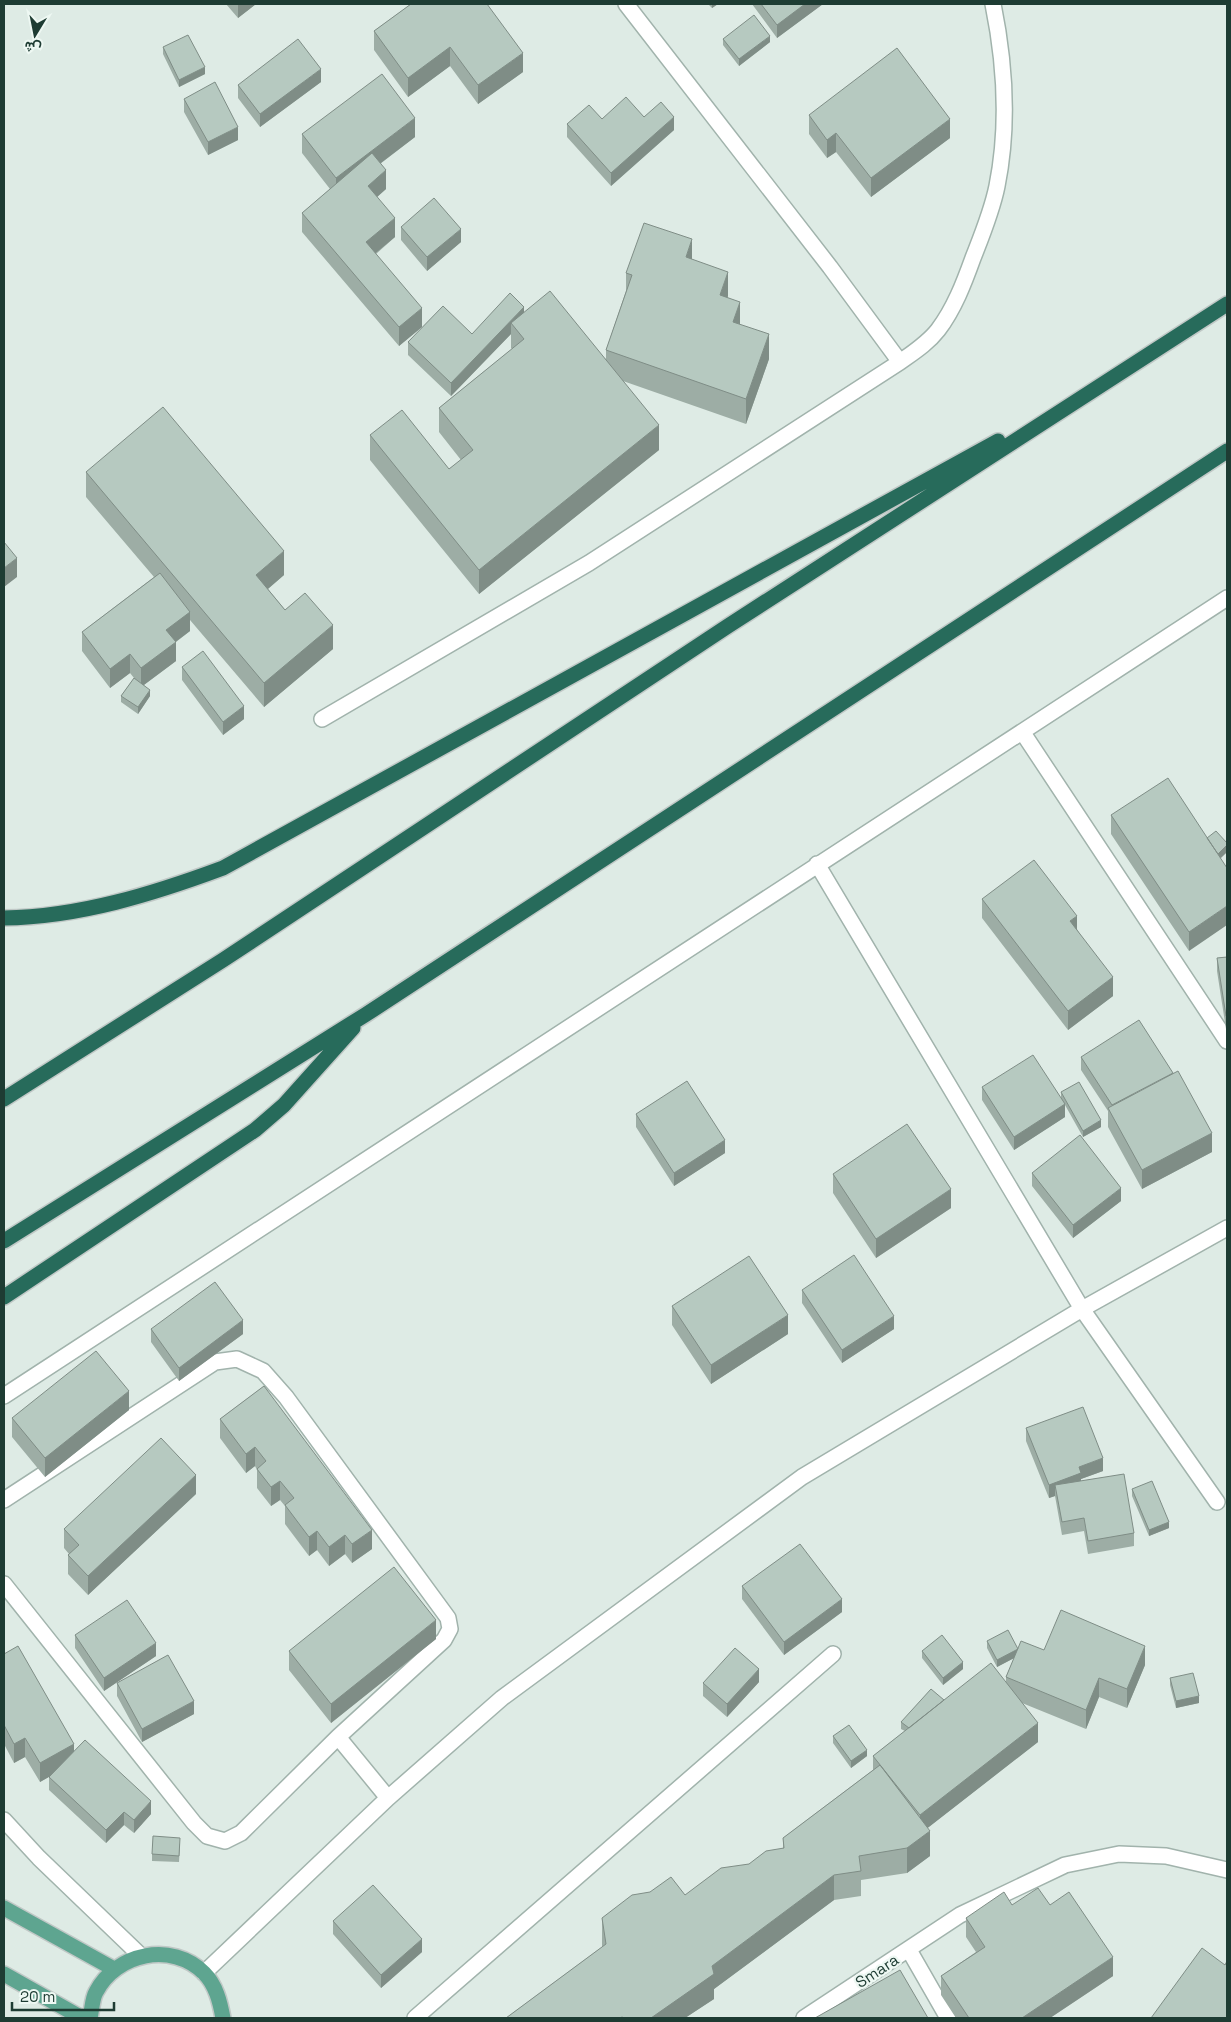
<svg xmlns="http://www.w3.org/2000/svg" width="1231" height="2022" font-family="'Space Grotesk',Vazirmatn,sans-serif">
<rect width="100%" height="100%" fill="#deebe5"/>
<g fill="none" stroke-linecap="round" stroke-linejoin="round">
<defs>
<path id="minor" d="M626,4L830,267L900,362
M322,719L589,563L900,362C914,352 928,343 938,330C954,309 964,283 973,258C982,235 992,211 997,186C1009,126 1005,63 993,4
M1023,733L1227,1041
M817,864L1082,1309L1217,1502
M4,1396L1227,598
M4,1500L215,1362L237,1359L263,1371L286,1397L448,1618L450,1629L444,1640L338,1737L241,1833L225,1841L207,1836L194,1823L4,1584
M338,1737L388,1798
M4,1820L39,1858L141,1956
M909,1950L948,2018
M204,1973L388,1798L502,1698L802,1477L1082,1309L1227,1228
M415,2018L833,1654
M804,2018L960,1915L1065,1865L1119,1854L1166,1856L1227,1870"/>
<path id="major" d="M4,1908L114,1969
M4,1974L82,2018
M90,2018C92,2010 92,1999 96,1992C116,1953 172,1941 204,1973C216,1985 220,2002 223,2018"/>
<path id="highway" d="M4,918C79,917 153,894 223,868L998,441
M4,1099L223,960L728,626L1227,304
M4,1241L365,1015L1227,451
M4,1297L255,1130L284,1105L353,1028"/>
</defs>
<use href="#minor" stroke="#a1b3ac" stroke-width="18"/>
<use href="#major" stroke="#c0c8c6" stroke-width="18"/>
<use href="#highway" stroke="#c0c8c6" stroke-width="18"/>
<use href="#minor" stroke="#fff" stroke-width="15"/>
<use href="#major" stroke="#5ea590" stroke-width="15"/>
<use href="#highway" stroke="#276b5b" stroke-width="15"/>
</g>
<path fill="#9dada5" d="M226,4H256L238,18Z
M411,4L523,72L478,104L450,66L408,97L374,50V31Z
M708,4H718L712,8Z
M752,4H823L777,38Z
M723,39L770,42L739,66L723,45Z
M163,47L205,74L179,87L163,54Z
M321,82L260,127L238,98V85Z
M184,99L238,140L208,155L184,112Z
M809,115L950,138L871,197L836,152L827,158L809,134Z
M644,117L674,130L611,186L567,137V124L602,119Z
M302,134L415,137L380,164L386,189L377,197L395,237L376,254L422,327L399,346L302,232V213L330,189L302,153Z
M401,227L461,242L427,271L401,240Z
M692,260L728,296L727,297L740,325L769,359L746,424L623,381L659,450L479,594L370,460V435L449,469L461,460L439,432V408L512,349L511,348V334L451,396L408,355V342L472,334L524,312L606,359V350L626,291V273Z
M86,472L284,575L268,589L285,610L333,649L264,707L190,620V631L176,642V661L144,685L150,696L138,714L121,702V696L134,678L130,673L110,688L82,651V632L154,577L86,497Z
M182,667L244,719L223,735L182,680Z
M1111,815L1227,843V852L1221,858L1189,951L1111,834Z
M982,899L1077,929L1113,996L1068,1030L982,918Z
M1227,957V1028L1226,1029L1217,971V958Z
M1081,1057L1212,1152L1142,1189L1108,1127V1111L1081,1070Z
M982,1087L1061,1098V1092L1101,1127L1083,1137L1065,1105V1117L1014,1150L982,1100Z
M636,1114L725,1153L674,1186L636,1127Z
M1032,1173L1121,1201L1073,1238L1032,1186Z
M833,1174L951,1208L876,1258L833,1193Z
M802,1290L894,1329L842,1363L802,1303Z
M672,1306L788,1334L711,1384L672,1325Z
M151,1329L243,1334L179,1381L151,1342Z
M264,1386L372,1549L352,1563L345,1554L329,1566L317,1550L309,1556L285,1524V1506L280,1500L271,1506L257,1488V1470L255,1466L246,1473L220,1438V1419Z
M129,1410L45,1477L12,1437V1418Z
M1026,1428L1103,1471L1081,1479V1481L1134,1533V1546L1088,1554L1084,1531L1062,1535L1055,1496L1049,1498L1026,1441Z
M1132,1489L1169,1528L1149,1536L1132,1496Z
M196,1494L88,1595L68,1574V1555L69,1554L64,1548V1529Z
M742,1586L842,1612L784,1655L742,1599Z
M75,1635L156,1656L104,1691L75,1648Z
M436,1639L331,1723L289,1670V1651Z
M987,1641L1018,1649L1044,1650L1145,1665L1127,1708L1099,1697L1086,1729L1022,1703L1038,1742L927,1828L930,1856L907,1873L861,1880V1896L834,1900L714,1989V1999L685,2018H506L602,1947V1918L685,1895L749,1864L783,1848V1838L873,1770V1756L905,1731L901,1729V1722L944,1700L1006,1682V1677L1014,1658L997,1667L987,1648Z
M922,1651L963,1669L943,1685L922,1658Z
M4,1654L74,1751L151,1814L134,1833L124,1825L106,1843L49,1790V1777L50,1776L40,1782L25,1757L14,1763L4,1744Z
M1170,1678L1199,1703L1176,1708L1170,1685Z
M759,1682L727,1717L703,1696V1683Z
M117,1683L194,1714L142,1742L117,1696Z
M833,1736L867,1756L851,1768L833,1743Z
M180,1844L179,1862L152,1861V1854Z
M1012,1905H1050L1113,1976L1050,2018H956L941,1995V1976L976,1952L966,1937V1918Z
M333,1921L422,1952L381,1988L333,1934Z"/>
<path fill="#7f8d86" d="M240,4H256L238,18V5Z
M712,4H718L712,8Z
M805,4H823L777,38V25Z
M770,36V42L739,66V59Z
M450,47V66L408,97V78Z
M523,53V72L478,104V85Z
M205,67V74L179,87V80Z
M321,69V82L260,127V114Z
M674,117V130L611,186V173Z
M415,118V137L336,197V178Z
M950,119V138L871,197V178Z
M238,127V140L208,155V142Z
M836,133V152L827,158V140Z
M386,170V189L368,205V186Z
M395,218V237L366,261V242Z
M461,229V242L427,271V257Z
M692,239V264L686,257Z
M728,272V296L720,319V295Z
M740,302V326L733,322Z
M524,307V320L511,323V334L451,396V383Z
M422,308V327L399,346V327Z
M769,334V359L746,424V399Z
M659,425V450L479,594V570Z
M284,551V575L256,599V575Z
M17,558V577L4,587V568Z
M190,612V631L166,649V630Z
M333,625V649L264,707V683Z
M176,642V661L141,687V668Z
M130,654V673L110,688V669Z
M150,690V696L138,714V707Z
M244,706V719L223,735V722Z
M1227,845V852L1215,863V856Z
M1227,906V925L1189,951V932Z
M1077,916V934L1070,921Z
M1113,977V996L1068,1030V1011Z
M1065,1104V1117L1014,1150V1137Z
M1101,1120V1127L1083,1137V1131Z
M1212,1133V1152L1142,1189V1170Z
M725,1140V1153L674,1186V1173Z
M1121,1188V1201L1073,1238V1225Z
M951,1189V1208L876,1258V1239Z
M788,1315V1334L711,1384V1365Z
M894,1316V1329L842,1363V1350Z
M243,1320V1334L179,1381V1368Z
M129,1391V1410L45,1477V1458Z
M255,1447V1466L246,1473V1454Z
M1103,1458V1471L1081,1479V1486L1055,1485V1496L1049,1498V1485L1079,1467Z
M196,1475V1494L88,1595V1576Z
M280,1481V1500L271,1506V1487Z
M1169,1522V1528L1149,1536V1530Z
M372,1530V1549L352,1563V1544Z
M317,1531V1550L309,1556V1537Z
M345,1535V1554L329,1566V1547Z
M842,1599V1612L784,1655V1642Z
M436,1620V1639L331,1723V1704Z
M156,1643V1656L104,1691V1678Z
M1145,1646V1665L1127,1708V1689Z
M1018,1649V1656L997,1667V1660Z
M963,1662V1669L943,1685V1678Z
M759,1669V1682L727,1717V1704Z
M1099,1678V1697L1086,1729V1710Z
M1199,1696V1703L1176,1708V1701Z
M194,1701V1714L142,1742V1729Z
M1038,1723V1742L920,1834V1815Z
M25,1738V1757L14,1763V1744Z
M74,1744V1763L40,1782V1763Z
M867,1750V1756L851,1768V1761Z
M151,1801V1814L134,1833V1820Z
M124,1812V1825L106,1843V1830Z
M930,1831V1856L907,1873V1848Z
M834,1875V1900L714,1989V1999L685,2018H651L712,1966Z
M422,1939V1952L381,1988V1975Z
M1113,1957V1976L1050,2018H1022Z"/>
<path fill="#b6c9c0" stroke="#7f8d86" d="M411,4H487L523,53L478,85L450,47L408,78L374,31Z
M761,4H805L777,25Z
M754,15L770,36L739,59L723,39Z
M188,35L205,67L179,80L163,47Z
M298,39L321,69L260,114L238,85Z
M897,48L950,119L871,178L836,133L827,140L809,115Z
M382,74L415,118L336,178L302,134Z
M215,82L238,127L208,142L184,99Z
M626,97L644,117L661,102L674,117L611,173L567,124L589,105L602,119Z
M372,153L386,170L368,186L395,218L366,242L422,308L399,327L302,213Z
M434,198L461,229L427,257L401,227Z
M644,223L692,239L686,257L728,272L720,295L740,302L733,322L769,334L746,399L606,350L632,275L626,273Z
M550,291L659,425L479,570L370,435L402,410L449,469L473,450L439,408L524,339L511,323Z
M510,293L524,307L451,383L408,342L443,306L472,334Z
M163,407L284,551L256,575L285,610L305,593L333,625L264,683L86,472Z
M4,542L17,558L4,568Z
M160,573L190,612L166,630L176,642L141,668L130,654L110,669L82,632Z
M203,651L244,706L223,722L182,667Z
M134,678L150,690L138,707L121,696Z
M1168,778L1227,868V906L1189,932L1111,815Z
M1216,831L1227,843V845L1218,854L1207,838Z
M1034,860L1077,916L1070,921L1113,977L1068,1011L982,899Z
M1227,957V1015L1226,1016L1217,958Z
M1139,1020L1173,1073L1112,1105L1081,1057Z
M1033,1055L1065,1104L1014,1137L982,1087Z
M1178,1071L1212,1133L1142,1170L1108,1108Z
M687,1081L725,1140L674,1173L636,1114Z
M1079,1082L1101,1120L1083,1131L1061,1092Z
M907,1124L951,1189L876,1239L833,1174Z
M1080,1135L1121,1188L1073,1225L1032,1173Z
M854,1255L894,1316L842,1350L802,1290Z
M749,1256L788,1315L711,1365L672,1306Z
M215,1282L243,1320L179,1368L151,1329Z
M96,1351L129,1391L45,1458L12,1418Z
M264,1386L372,1530L352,1544L345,1535L329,1547L317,1531L309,1537L285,1505L294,1498L280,1481L271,1487L257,1469L266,1461L255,1447L246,1454L220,1419Z
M1083,1407L1103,1458L1079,1467L1081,1473L1049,1485L1026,1428Z
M161,1438L196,1475L88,1576L68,1555L79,1545L64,1529Z
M1124,1474L1134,1533L1088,1541L1084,1518L1062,1522L1055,1485Z
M1152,1481L1169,1522L1149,1530L1132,1489Z
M800,1544L842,1599L784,1642L742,1586Z
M394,1567L436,1620L331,1704L289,1651Z
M127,1600L156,1643L104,1678L75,1635Z
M1061,1610L1145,1646L1127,1689L1099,1678L1086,1710L1006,1677L1021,1641L1044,1650Z
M1008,1630L1018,1649L997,1660L987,1641Z
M942,1635L963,1662L943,1678L922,1651Z
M18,1646L74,1744L40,1763L25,1738L14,1744L4,1725V1654Z
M735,1648L759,1669L727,1704L703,1683Z
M168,1655L194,1701L142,1729L117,1683Z
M991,1663L1038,1723L920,1815L873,1756Z
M1193,1673L1199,1696L1176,1701L1170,1678Z
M931,1689L944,1700L909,1728L901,1722Z
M849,1725L867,1750L851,1761L833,1736Z
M85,1740L151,1801L134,1820L124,1812L106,1830L49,1777Z
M880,1765L930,1831L907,1848L859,1856L861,1871L834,1875L712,1966L714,1974L651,2018H624L622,2017L620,2018H506L606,1944L602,1918L632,1895L650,1892L671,1877L685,1895L721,1868L749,1864L766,1851L784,1848L783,1838Z
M153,1836L180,1838L179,1856L152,1854Z
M373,1885L422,1939L381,1975L333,1921Z
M1038,1888L1050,1905L1069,1892L1113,1957L1022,2018H969L941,1976L985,1947L966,1918L1004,1892L1012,1905Z
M1202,1948L1225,1965L1227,1961V2018H1151Z
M900,1970L928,2018H815Z"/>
<g text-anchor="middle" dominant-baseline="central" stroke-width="4.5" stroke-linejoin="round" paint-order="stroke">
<g font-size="16" fill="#1e3c33" stroke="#eef8f3">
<text transform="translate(877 1971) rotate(-33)">Smara</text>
</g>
</g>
<rect width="1231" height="2022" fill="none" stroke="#1e3c33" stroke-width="10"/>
<g transform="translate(35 35) rotate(190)" stroke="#eef8f3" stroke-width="4" paint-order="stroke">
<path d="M0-4L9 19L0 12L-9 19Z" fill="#1e3c33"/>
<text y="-8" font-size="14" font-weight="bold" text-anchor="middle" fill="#1e3c33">ش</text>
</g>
<path d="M12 2002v8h102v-8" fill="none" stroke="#1e3c33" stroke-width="2.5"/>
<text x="20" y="2002" font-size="15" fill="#1e3c33" stroke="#eef8f3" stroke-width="4" paint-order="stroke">20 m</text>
</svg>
